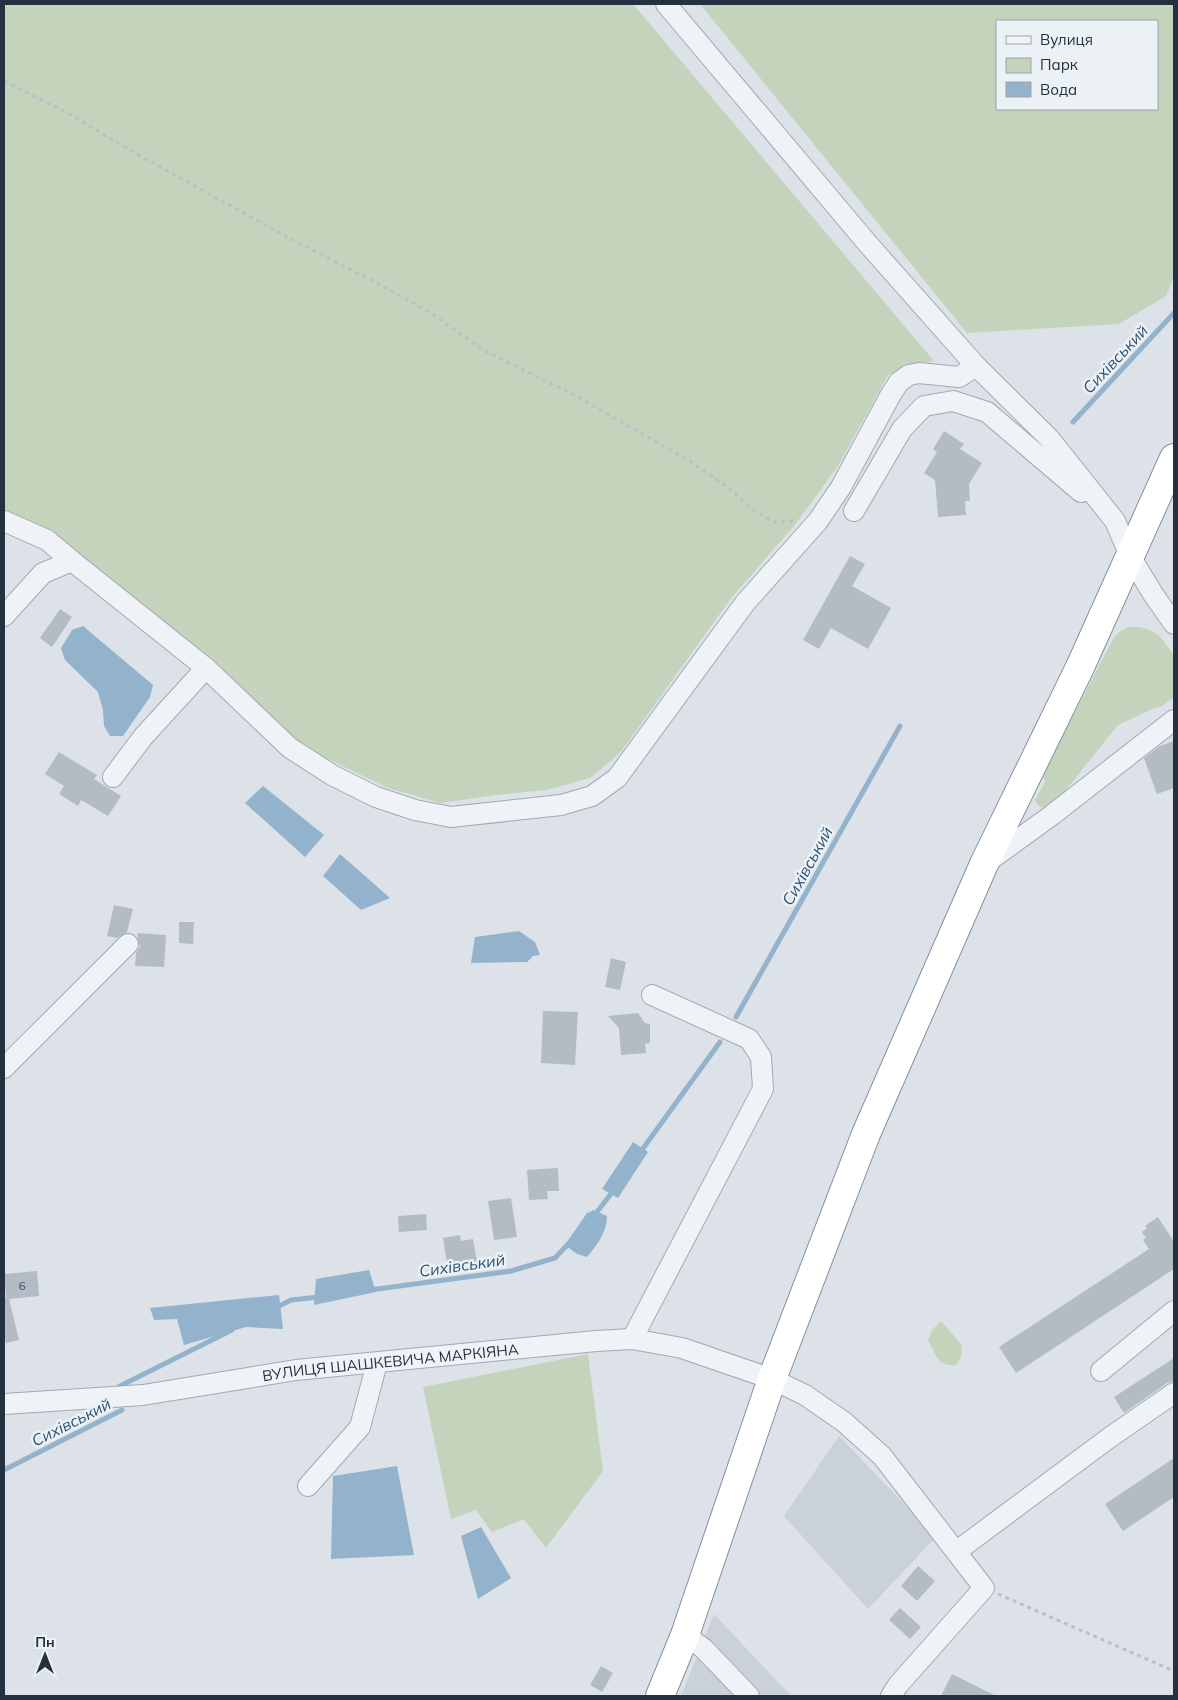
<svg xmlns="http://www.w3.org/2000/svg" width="1178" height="1700" font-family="Mulish,sans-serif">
<rect width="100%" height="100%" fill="#dce2e8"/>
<path fill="#cad1da" d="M839,1436L936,1537L868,1609L784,1516Z
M714,1614L791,1696H681Z"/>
<path fill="#c4d3bc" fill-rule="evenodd" d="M4,4H633L934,361L909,365L888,375L838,466L795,525L732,597L620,753L590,778L547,790L504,794L440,803L388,788L328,759L288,735L212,658L4,514Z
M700,4H1174V276L1166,296L1119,324L967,333ZM997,21H1157V109H997Z
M1129,627H1138L1147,629L1159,635L1174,655V697L1162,706L1152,709L1118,725L1053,806C1045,809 1039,809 1035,800L1045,782L1042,774L1114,637L1121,631Z
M941,1321L961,1344L962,1355L956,1365C936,1367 936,1353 928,1340L932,1330Z
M588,1354L603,1471L546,1548L524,1519L492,1532L476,1510L451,1519L423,1387Z"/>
<path fill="#93b3cc" d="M83,626L153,685L150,697L123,736H110L104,726L103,710L98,692L65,660L61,648L72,630Z
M263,786L324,835L305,857L245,803Z
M340,854L390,898L361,910L323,876Z
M519,931L535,942L540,955L533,956L527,962L471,963L475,937Z
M633,1142L648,1152L618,1198L602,1189Z
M594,1210L607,1216C607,1232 597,1245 587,1257L577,1254L565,1245L587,1213Z
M369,1270L376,1292L314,1305L316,1279Z
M279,1295L283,1329L246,1327L184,1345L177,1319L154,1320L150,1308Z
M397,1466L414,1555L331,1559L333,1476Z
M481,1527L511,1578L478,1599L461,1536Z"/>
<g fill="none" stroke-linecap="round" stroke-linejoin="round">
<path stroke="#93b3cc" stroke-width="5" d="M1073,422L1174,313
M736,1017L900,726
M639,1154L720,1042
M593,1217L614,1190
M370,1290L511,1271L555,1258L571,1241
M275,1308L291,1300L319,1297
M120,1386L232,1330
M4,1470L122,1410"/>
</g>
<path fill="#b3bbc5" d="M944,431L964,444L960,449L982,463L969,484L970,501H965L966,515L938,517L935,480L924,473L937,452L933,449Z
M850,556L865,564L852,586L891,608L868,649L831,628L819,649L803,640Z
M60,609L72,617L52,647L40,638Z
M1174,741V788L1157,794L1144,758L1160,746Z
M59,752L97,775L94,779L121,796L108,816L81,800L78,806L59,794L64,786L45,774Z
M114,905L133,909L127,932L117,938L107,936Z
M179,922H194L193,944L179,943Z
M137,933L166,935L164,967L135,966L136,953L140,947Z
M611,958L626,962L620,990L605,987Z
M543,1011L578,1012L575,1065L541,1063Z
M638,1013L645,1023L650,1024V1043L645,1044L646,1053L621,1055L619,1028L608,1016Z
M558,1168L559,1191H547L548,1199L529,1200L527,1170Z
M511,1198L517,1237L494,1240L488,1201Z
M426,1214L427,1230L399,1232L398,1216Z
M1158,1217L1174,1242V1269L1016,1373L999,1347L1149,1249L1143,1240L1146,1238L1142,1232L1147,1228L1145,1226Z
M460,1235L461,1241L473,1239L478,1267L459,1270V1268L448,1270L443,1238Z
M37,1271L39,1296L9,1299L19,1340L6,1343L4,1336V1298H6L4,1274Z
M1174,1358V1381L1167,1383L1124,1413L1114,1397Z
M1174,1458V1497L1123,1531L1105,1504Z
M918,1566L935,1581L917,1601L901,1586Z
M900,1608L921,1627L910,1639L889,1620Z
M601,1666L613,1673L602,1692L590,1685Z
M952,1674L996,1696H941Z"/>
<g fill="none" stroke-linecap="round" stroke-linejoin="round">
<defs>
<g id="minor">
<path d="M666,4L868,244L976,366L1049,438L1115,521L1130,556L1153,594L1174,624"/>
<path d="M854,511L902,429L924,406L953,401L987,412L1081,492"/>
<path d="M4,521L47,540L72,561L206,668L290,748L332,775L376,797L415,810L451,817L561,805L592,796L617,778L745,603L818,521L841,487L890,396L899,382L909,375L919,373L959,377L976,366"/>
<path d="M4,616L43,573L72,561"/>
<path d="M113,777L143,737L206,668"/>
<path d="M986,863L1052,815L1174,720"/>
<path d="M4,1068L128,944"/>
<path d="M632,1339L763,1089L761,1057L749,1039L652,995"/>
<path d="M1101,1371L1174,1311"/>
<path id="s1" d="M4,1404L143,1395L296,1370L596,1341L632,1339L682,1348L772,1379L805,1395L844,1422L882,1456L984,1588L898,1685L891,1696"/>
<path d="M308,1486L360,1427L377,1363"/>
<path d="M957,1551L1109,1438L1174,1393"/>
<path d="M685,1635L703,1648L749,1696"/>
</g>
<path id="highway" d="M660,1696L685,1635L772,1379L866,1134L984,864L1081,665L1174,458"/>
</defs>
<use href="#minor" stroke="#a1a9b2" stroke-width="22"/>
<use href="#highway" stroke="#8290a0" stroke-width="30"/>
<path stroke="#bac0c7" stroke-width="3" stroke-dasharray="4 4" stroke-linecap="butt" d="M4,81L66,112L133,152L291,239L377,283L429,312L485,351L576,396L690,461L727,487L756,512L774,522L794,521
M998,1594L1174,1671"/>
<use href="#minor" stroke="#eff2f6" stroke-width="20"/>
<use href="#highway" stroke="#fff" stroke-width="28"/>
</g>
<g text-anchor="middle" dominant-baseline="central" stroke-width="5" stroke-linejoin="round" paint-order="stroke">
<g font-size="12" fill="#485461">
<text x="22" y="1285">6</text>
</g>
<g font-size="15" fill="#243140" stroke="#ecf1f6">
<text stroke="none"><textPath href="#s1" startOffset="389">ВУЛИЦЯ ШАШКЕВИЧА МАРКІЯНА</textPath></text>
</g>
<g font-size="16" font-style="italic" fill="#2b5377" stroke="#ecf1f6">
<text transform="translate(1115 359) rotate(-47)">Сихівський</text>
<text transform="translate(807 866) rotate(-61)">Сихівський</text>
<text transform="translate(462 1265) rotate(-8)">Сихівський</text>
<text transform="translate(71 1422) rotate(-27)">Сихівський</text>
</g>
</g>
<rect width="1178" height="1700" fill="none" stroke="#243140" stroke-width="10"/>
<rect x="996" y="20" width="162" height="90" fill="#ecf1f6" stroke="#9ca4ad"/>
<rect x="1006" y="36" width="25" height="8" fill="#eff2f6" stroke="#9ca4ad"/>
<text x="1040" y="45" font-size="15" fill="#243140">Вулиця</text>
<rect x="1006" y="58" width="25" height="15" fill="#c4d3bc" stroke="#9ca4ad"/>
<text x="1040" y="70" font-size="15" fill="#243140">Парк</text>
<rect x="1006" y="82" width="25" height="15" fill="#93b3cc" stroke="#9ca4ad"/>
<text x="1040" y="95" font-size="15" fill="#243140">Вода</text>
<g transform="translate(45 1655)" stroke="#ecf1f6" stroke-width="4" paint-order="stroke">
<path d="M0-4L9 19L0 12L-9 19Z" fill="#243140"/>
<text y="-8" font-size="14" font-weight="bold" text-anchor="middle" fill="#243140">Пн</text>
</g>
</svg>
